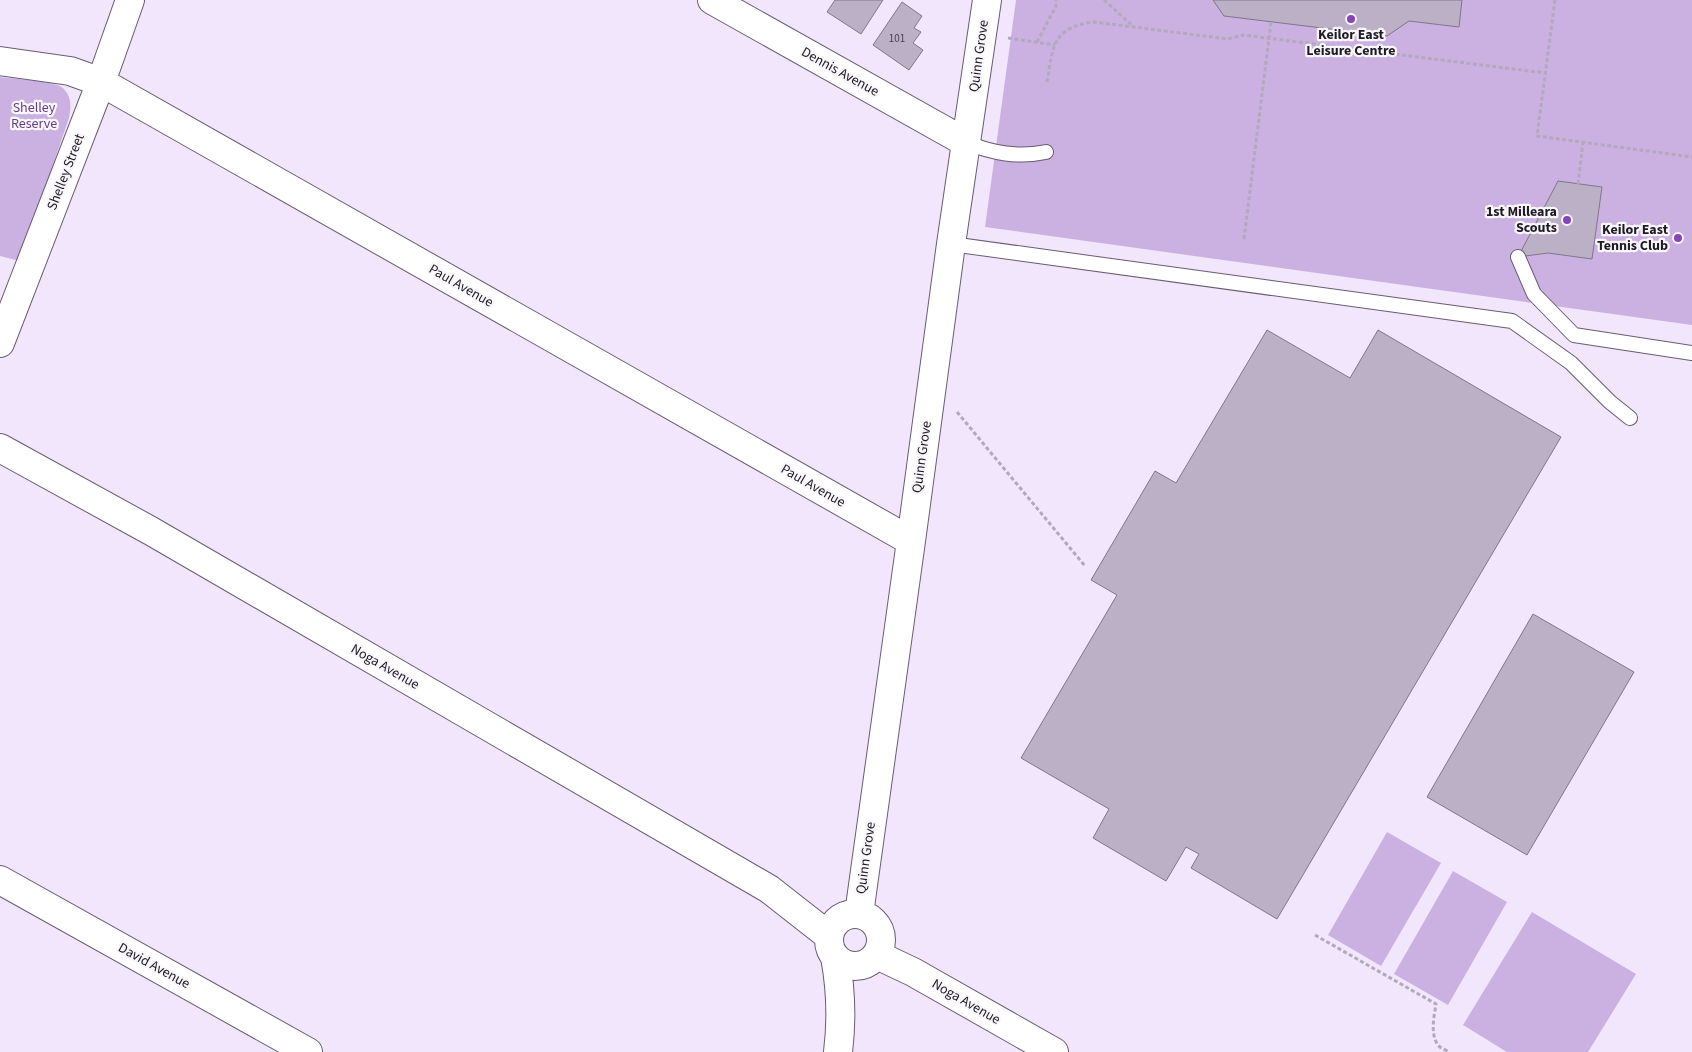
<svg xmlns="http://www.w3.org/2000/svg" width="1692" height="1052" font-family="'Source Sans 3',sans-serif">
<rect width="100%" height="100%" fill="#f2e6fc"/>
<path fill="#cbb1e1" d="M1016,0H1692V325L985,227Z
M0,77C13,79 55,81 63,88C72,97 71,107 69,118L20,261L0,256Z
M1387,832L1441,863L1381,966L1328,935Z
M1453,871L1507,902L1448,1005L1394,974Z
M1532,912L1636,974L1588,1052H1507L1463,1025Z"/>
<path fill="#bbb0c5" stroke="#81768a" d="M835,0H883L861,34L827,12Z
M1213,0H1462L1459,27L1409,21L1387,36L1224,16Z
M902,2L922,16L914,28L921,32L913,43L923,50L909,70L873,45Z
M1558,181L1602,187L1592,259L1548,253L1518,257Z
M1267,330L1350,378L1378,330L1561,437L1277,919L1191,868L1199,854L1186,847L1166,881L1093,838L1109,809L1021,758L1117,595L1091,580L1155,471L1176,483Z
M1533,614L1634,672L1527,855L1427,797Z"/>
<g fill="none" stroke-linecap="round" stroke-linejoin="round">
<defs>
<path id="service" d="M967,143C993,153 1018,158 1046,152
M951,244L1512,321L1571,363L1610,402L1630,418
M1518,257L1534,294L1574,335L1692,353"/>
<path id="minor" d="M712,0L967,143
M0,61L70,71L101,82L911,541
M0,343L101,82L130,0
M0,448L151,531L769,889L829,936
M0,880L308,1052
M829 940a26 26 0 1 1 52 0a26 26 0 1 1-52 0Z
M859,914L911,541L951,244L987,0
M877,955L913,972L1054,1052
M835,957C841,989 842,1020 838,1052"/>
</defs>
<use href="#service" stroke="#675d70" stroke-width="16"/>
<use href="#minor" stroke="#675d70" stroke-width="30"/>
<path stroke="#b2a9bb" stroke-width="3" stroke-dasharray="4 2.5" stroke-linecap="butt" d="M1104,0L1133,26
M1555,0L1537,136L1692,157
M1008,38L1055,45
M1037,42L1056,6V0
M1047,82C1053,47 1052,27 1094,22L1228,39L1243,35L1545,73
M1578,184L1583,142
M1244,239L1271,22
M957,412L1085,566
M1315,935L1436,1004C1434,1017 1430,1034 1438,1045C1440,1048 1446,1050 1449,1052"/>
<use href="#service" stroke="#fff" stroke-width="14"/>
<use href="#minor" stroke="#fff" stroke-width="28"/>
</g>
<g fill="#8944b8" stroke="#faf7fc" stroke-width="2">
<circle cx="1351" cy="19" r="5"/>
<circle cx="1567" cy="220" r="5"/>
<circle cx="1678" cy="238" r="5"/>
</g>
<g text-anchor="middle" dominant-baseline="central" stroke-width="4.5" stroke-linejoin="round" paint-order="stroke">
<g font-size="11" fill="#46404c">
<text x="897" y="38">101</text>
</g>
<g font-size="14" font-weight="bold" fill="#1f1b23" stroke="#faf7fc" text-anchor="end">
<text x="1351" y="35" text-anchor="middle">Keilor East<tspan x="1351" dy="16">Leisure Centre</tspan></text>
<text x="1557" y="212">1st Milleara<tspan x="1557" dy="16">Scouts</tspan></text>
<text x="1668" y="230">Keilor East<tspan x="1668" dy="16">Tennis Club</tspan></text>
</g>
<g font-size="14" fill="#1f1b23" stroke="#faf7fc">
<text transform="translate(979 56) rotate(-82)">Quinn Grove</text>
<text transform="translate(840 72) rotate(29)">Dennis Avenue</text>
<text transform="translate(66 172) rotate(-69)">Shelley Street</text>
<text transform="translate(461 286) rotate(30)">Paul Avenue</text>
<text transform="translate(922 457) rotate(-82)">Quinn Grove</text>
<text transform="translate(813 486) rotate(30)">Paul Avenue</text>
<text transform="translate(385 667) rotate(30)">Noga Avenue</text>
<text transform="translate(866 858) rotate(-82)">Quinn Grove</text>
<text transform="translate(154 966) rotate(29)">David Avenue</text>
<text transform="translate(966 1002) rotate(30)">Noga Avenue</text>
</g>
<g font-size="14" fill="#673e85" stroke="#faf7fc">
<text x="34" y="108">Shelley<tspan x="34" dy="16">Reserve</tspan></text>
</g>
</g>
</svg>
